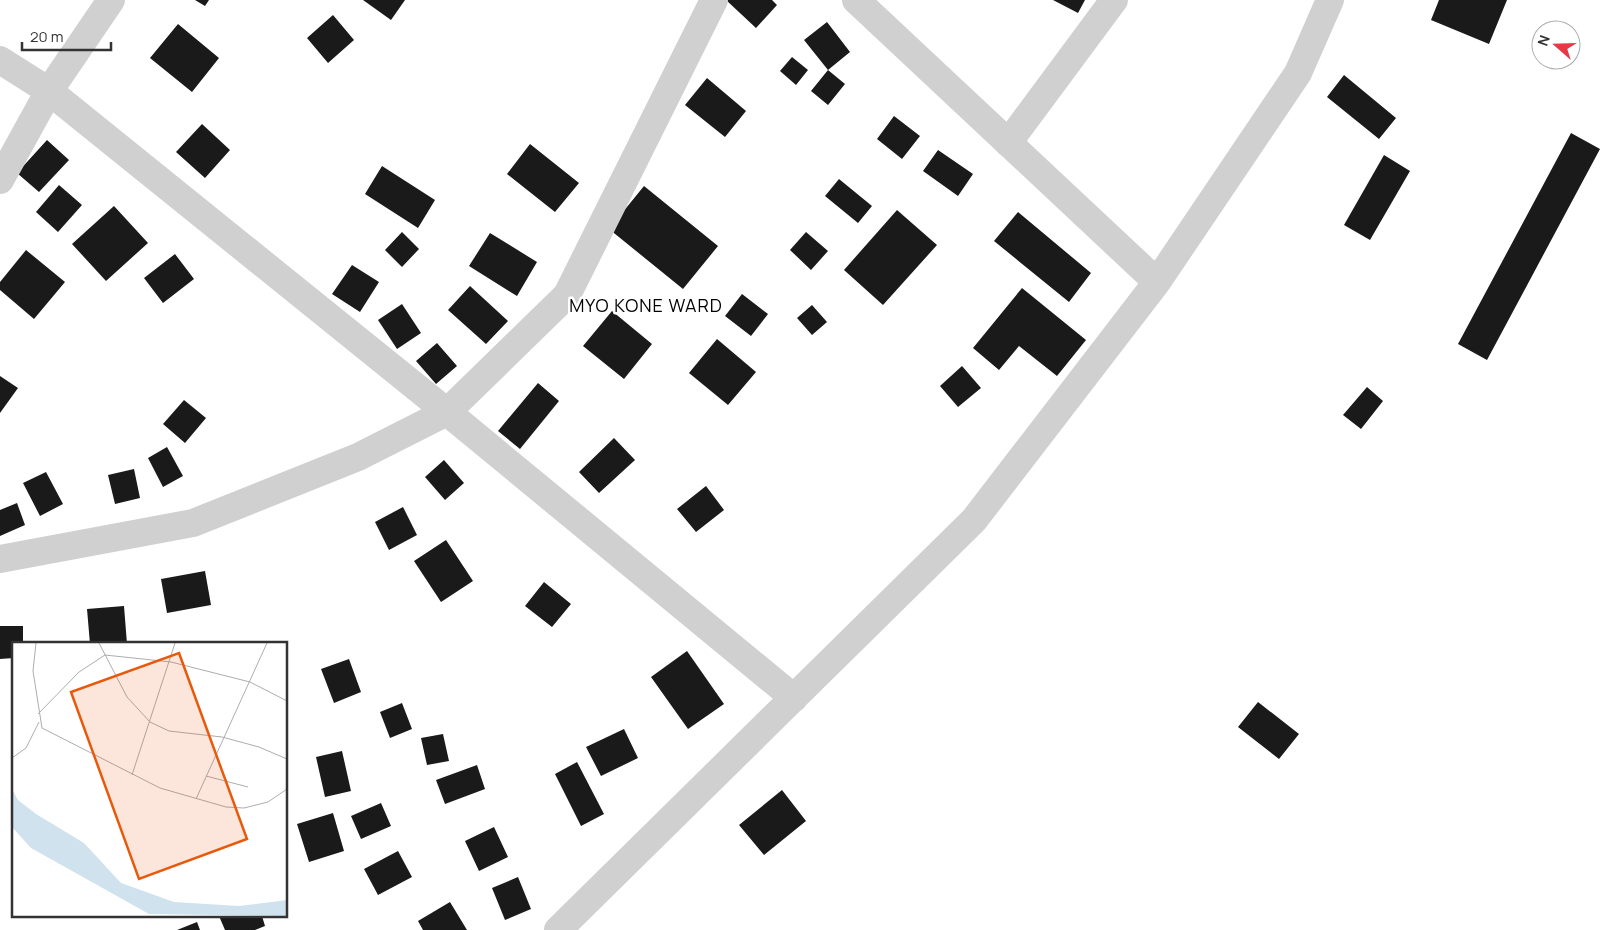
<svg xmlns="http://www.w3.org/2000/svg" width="1601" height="930" font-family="Manrope,sans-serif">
<rect width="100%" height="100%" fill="#fff"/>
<path fill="#1a1a1a" d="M195,0H209L205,6Z
M363,0H405L391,20Z
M726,0H772L777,5L756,28Z
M1053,0H1085L1078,13Z
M1439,0H1507L1489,44L1431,20Z
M333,15L354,40L328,63L307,38Z
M827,22L850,52L828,70L804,40Z
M178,24L219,58L192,92L150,58Z
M792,57L808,70L796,85L780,71Z
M828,70L845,84L828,105L811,91Z
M1344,75L1396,118L1379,139L1327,97Z
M707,78L746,111L725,137L685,105Z
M894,116L920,136L902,159L877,139Z
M202,124L230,150L205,178L176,152Z
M1571,133L1600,149L1487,360L1458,344Z
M47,140L69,160L39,192L17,173Z
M530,144L579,183L555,212L507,174Z
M938,150L973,174L958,196L923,171Z
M1384,155L1410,171L1370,240L1344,225Z
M382,166L435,200L418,228L365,194Z
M839,179L872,206L858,223L825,196Z
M59,185L82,205L58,232L36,212Z
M644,186L718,246L683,289L609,229Z
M114,206L148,243L106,281L72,244Z
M897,210L937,245L883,305L844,270Z
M1018,212L1091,273L1069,302L994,241Z
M402,232L419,249L402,267L385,250Z
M806,232L828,251L811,270L790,250Z
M490,233L537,262L517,296L469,266Z
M26,250L65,282L34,319L0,290V282Z
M175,254L194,279L163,303L144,278Z
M352,265L379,282L360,312L332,294Z
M470,286L508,321L486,344L448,310Z
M1022,288L1086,340L1057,376L1019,346L999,370L973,348Z
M742,294L768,314L751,336L725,316Z
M402,304L421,333L397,349L378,320Z
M812,305L827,322L812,335L797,318Z
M612,311L652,344L624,379L583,346Z
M717,339L756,372L728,405L689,373Z
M437,343L457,366L436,384L416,361Z
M962,366L981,388L958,407L940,386Z
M0,376L18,388L0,413Z
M538,383L559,401L520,449L498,431Z
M1367,387L1383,401L1361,429L1343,415Z
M184,400L206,418L185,443L163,424Z
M614,438L635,460L599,493L579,472Z
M167,447L183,476L163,487L148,458Z
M444,460L464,483L445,500L425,477Z
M134,469L140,498L115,504L108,475Z
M46,472L63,504L40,516L23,483Z
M706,486L724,510L696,532L677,509Z
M17,503L25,525L0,536V510Z
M403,507L417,535L389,550L375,522Z
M446,540L473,581L441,602L414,561Z
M205,571L211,605L167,613L161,579Z
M544,582L571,604L552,627L525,606Z
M124,606L127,644H90L87,609Z
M0,626H23V644H14V658L0,659Z
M687,651L724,704L688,729L651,677Z
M349,659L361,692L334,703L321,669Z
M1258,702L1299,734L1279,759L1238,727Z
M402,703L412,729L390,738L380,712Z
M624,729L638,758L601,776L586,747Z
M443,734L449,761L427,765L421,738Z
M342,751L351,791L325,797L316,757Z
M577,762L604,814L581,826L555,774Z
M477,765L485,789L445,804L436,780Z
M782,790L806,821L764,855L739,825Z
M381,803L391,826L361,839L351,816Z
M333,813L344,851L309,862L297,824Z
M494,827L508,857L479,871L465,841Z
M398,851L412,877L378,895L364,869Z
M518,877L531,909L505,920L492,888Z
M450,902L467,930H423L418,921Z
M219,916H262L265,926L255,930H225Z
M197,922L200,930H177Z"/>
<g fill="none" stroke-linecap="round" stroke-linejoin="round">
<path stroke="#d0d0d0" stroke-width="28" d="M856,0L1157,282
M0,60L49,91L447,412L794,698
M1008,143L1114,0
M0,180L49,91L111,0
M0,559L193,523L358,457L447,412L567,295L714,0
M558,930L974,520L1157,282L1298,73L1330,0"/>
</g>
<g text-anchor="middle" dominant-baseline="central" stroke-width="5" stroke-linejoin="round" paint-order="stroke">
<g font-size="18" letter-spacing="1" fill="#000" stroke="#fff">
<text x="646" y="305">MYO KONE WARD</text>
</g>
</g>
<g transform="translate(12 642)">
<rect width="275" height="275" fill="#fff"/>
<path d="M0,147L6,158L24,172L72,201L109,241L162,260L227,264L275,258V274L137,272L19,206L0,185Z" fill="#cfe2ee"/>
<path fill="none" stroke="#adadad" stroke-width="1" d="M24,1L21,29L30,86L148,146L214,165L232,166L256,160L275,147M87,1L115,55L138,80L157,89L210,95L247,105L275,117M26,72L67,30L93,13L159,20L238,40L275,59M0,116L14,106L27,80M120,133L163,1M194,134L236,145M184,157L255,1"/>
<path fill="#e8590c" fill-opacity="0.15" stroke="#e8590c" stroke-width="2.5" d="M167,11L235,197L127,237L59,50Z"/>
<rect width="275" height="275" fill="none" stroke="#333" stroke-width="2.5"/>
</g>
<g transform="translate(1556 45) rotate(290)"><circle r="24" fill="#ffffff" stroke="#adadad"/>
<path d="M0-4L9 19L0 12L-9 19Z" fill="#e63946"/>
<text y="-8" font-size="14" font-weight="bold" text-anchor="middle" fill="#333333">N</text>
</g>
<path d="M22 42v8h89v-8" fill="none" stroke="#333333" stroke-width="2.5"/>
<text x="30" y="42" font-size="15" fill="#333333" stroke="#ffffff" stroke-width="4" paint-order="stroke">20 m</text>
</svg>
